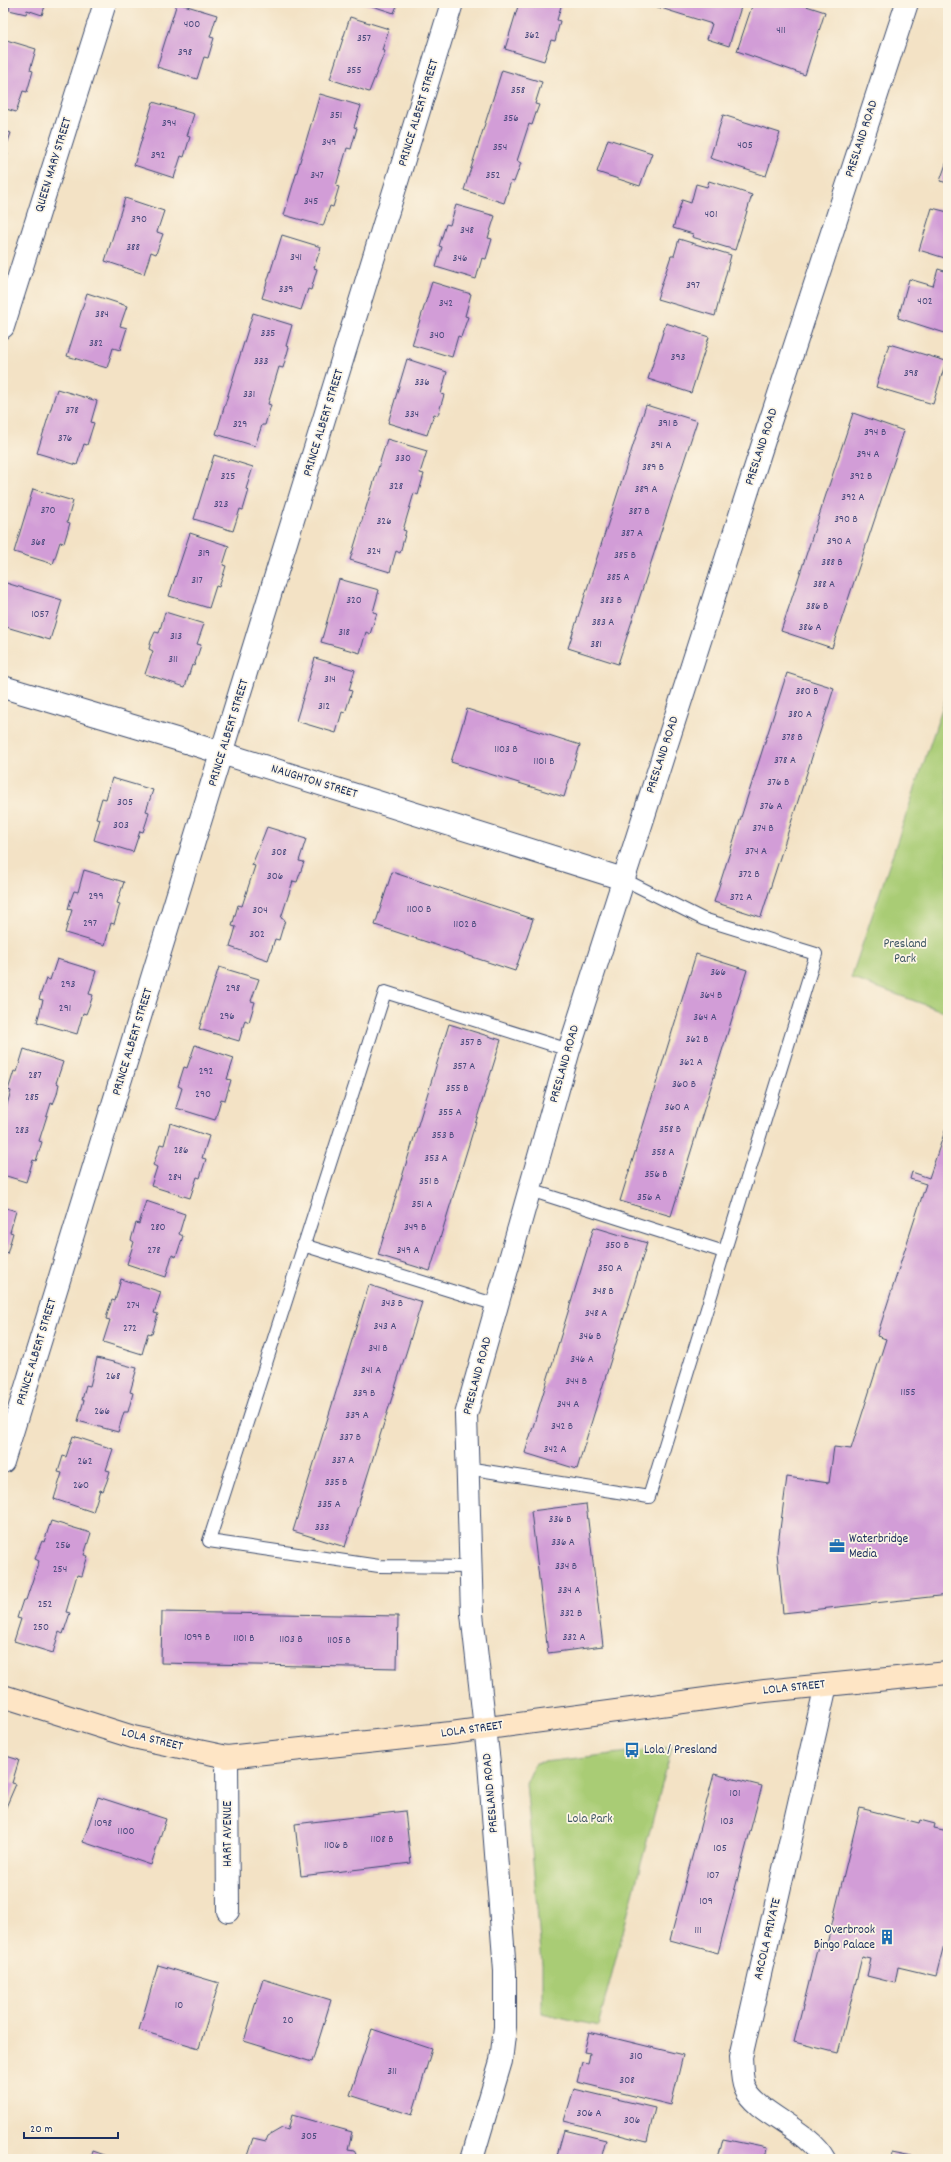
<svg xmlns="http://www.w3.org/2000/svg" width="951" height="2162" font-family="Dekko,sans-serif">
<rect width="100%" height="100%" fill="#fcf5e5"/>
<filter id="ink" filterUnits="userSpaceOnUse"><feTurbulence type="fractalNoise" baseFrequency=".025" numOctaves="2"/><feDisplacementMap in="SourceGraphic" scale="8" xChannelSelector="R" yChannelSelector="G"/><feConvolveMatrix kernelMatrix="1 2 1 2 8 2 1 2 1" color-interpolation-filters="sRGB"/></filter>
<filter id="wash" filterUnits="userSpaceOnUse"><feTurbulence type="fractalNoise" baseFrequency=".012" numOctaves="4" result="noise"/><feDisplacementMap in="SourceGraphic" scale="16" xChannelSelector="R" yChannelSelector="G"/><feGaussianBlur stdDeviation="0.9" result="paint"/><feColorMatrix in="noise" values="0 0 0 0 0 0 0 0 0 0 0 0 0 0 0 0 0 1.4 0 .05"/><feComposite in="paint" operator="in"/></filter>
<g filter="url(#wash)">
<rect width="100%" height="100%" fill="#f3e2c5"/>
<path fill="#a9cc75" stroke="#627e6a" d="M948,691V1013L851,978Z
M672,1747L598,2026L542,2013V1964L526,1783L535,1763Z"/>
<g id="blocks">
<path fill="#d29dd7" d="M5,3H46L42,15L27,10L26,14L9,10L10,5Z
M177,3L217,15L210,37L214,38L208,58L204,57L197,79L157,67Z
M363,3H398L394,13Z
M519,3H562L557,20L560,21L555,41L551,40L544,61L505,49Z
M651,3H727L741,7L729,46L707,39L712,24L651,5Z
M753,3H797L825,12L805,75L737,51Z
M350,17L389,29L382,50L385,51L369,92L330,79Z
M3,39L36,49L30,70L33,71L27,92L23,91L16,112L3,108Z
M502,70L542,82L535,104L539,105L536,113L532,125L529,124L517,161L521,163L514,182L511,181L504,203L464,190Z
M320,94L361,106L354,127L357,128L351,149L347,148L336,186L339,187L333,207L330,206L323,226L284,215Z
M153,102L194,114L187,136L190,137L184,157L181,156L174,178L134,165Z
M723,115L780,133L766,176L710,158Z
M3,130L11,133L4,153L8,154L3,168Z
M608,139L652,153L640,186L597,172Z
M948,158V183L940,181Z
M709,181L752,195L735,250L692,237L693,234L673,228L682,200L691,203L696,184L707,187Z
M125,198L164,211L157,232L163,234L159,245L156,254L151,252L144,274L105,261Z
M456,205L495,216L488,238L492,239L486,259L482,258L476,279L436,267L442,247L439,246L446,224L450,225Z
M932,208L948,212V259L919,250Z
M282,235L321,247L314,268L317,269L311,290L308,289L301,310L262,298Z
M679,239L731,255L715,316L657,299L671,256H674Z
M938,269L948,272V334L898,318L909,279L933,286Z
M432,282L471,294L465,316L468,317L461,337L458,336L452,357L412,345Z
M87,293L127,306L120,326L127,328L120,350L113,348L107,368L67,356Z
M253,313L292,325L286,346L289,347L283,368L279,367L268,404L271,405L267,418L265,425H262L255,446L216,434Z
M666,323L709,337L691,393L648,379Z
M889,344L946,361L933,404L876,387Z
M407,359L447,372L441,394L444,395L438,415L434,414L427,435L388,423Z
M57,389L97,401L91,422L94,423L87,445L84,444L77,465L37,453Z
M646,405L697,421L618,664L568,648Z
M853,413L904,431L832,648L781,631Z
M387,439L427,451L420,473L424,474L418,495L414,493L403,530L406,531L400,553L396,551L390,572L350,560Z
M214,455L253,467L246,489L249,490L243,510L240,509L233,531L194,519Z
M33,489L73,501L67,522L70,523L64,543L60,542L53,564L14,552Z
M190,533L229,546L223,565L226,566L223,576L219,587L216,586L209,608L169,596Z
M339,579L379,590L373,612L377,613L370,634L366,632L360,653L321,642Z
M3,582L62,600L50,640L3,626Z
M165,612L204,624L197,644L201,645L194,666L192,665L185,687L145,674L153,651L149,649L151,641L155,632L159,633Z
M315,658L355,670L349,690L352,691L345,713L342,712L336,733L296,721Z
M787,673L834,688L761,917L714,902Z
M467,709L580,745L564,797L451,762Z
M112,778L153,790L146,811L149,812L147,820L143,832L140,831L133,852L94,840L100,819L96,818L102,798L106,799Z
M267,827L306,839L299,861L304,862L297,882L293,881L281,918L285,920L279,940L275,939L268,960L230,947L236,927L232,926L238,905L242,906L255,866L252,865Z
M84,870L124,882L117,903L120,904L114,924L111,923L105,945L65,933L72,910L68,909L70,902L74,891L78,892Z
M392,872L533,919L515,971L375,925Z
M696,954L747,970L671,1216L620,1201Z
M57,959L96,971L89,994L93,995L90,1004L86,1014L83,1013L77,1034L37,1022L43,1000L39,999L42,990L46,979L50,980Z
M219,967L259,979L251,1001L255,1002L249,1022L245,1020L239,1041L199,1029Z
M449,1024L501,1040L430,1271L378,1255Z
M195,1045L234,1058L227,1079L231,1080L225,1100L221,1099L215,1120L176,1108L182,1088L178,1086L184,1067L187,1068Z
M24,1049L63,1062L56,1083L59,1084L57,1094L53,1104L51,1103L39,1141L42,1142L36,1161L33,1160L26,1182L3,1175V1118L11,1091L8,1090L14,1071L17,1072Z
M948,1122V1595L783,1613L777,1552L787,1477L829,1483L834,1447L851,1449L886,1339L877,1336L926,1184L910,1179L912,1172L929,1178Z
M170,1123L209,1136L202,1158L206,1159L200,1178L197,1177L190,1198L151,1186L157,1167L153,1165L156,1157L160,1144L164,1145Z
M146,1201L185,1214L179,1234L183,1236L176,1257L172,1255L166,1277L127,1264L134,1242L131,1240L136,1223L139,1224Z
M3,1207L16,1211L10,1232L13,1233L7,1254L3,1253Z
M594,1227L647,1243L577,1469L525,1453Z
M121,1279L161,1292L154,1313L158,1314L152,1334L148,1333L142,1354L103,1342L110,1320L106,1319L108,1311L112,1300L115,1301Z
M369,1285L422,1302L345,1547L293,1531Z
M97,1358L137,1368L130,1392L133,1393L128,1412H124L118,1432L78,1421L84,1400H82L86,1385L90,1386Z
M73,1436L113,1449L106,1470L110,1471L107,1481L103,1491L100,1490L93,1512L54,1499L62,1473L58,1472L63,1456L66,1457Z
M586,1504L603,1646L548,1653L531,1511Z
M51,1521L91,1533L84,1555L88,1556L85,1565L82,1576L77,1575L66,1612L70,1613L63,1634L59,1632L53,1653L14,1641L21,1619L17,1618L23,1600H26L39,1561L35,1559L42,1541L44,1542Z
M162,1612L398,1616L397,1668L161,1663Z
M3,1755L19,1760L12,1783L16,1784L3,1814Z
M714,1774L762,1786L718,1953L670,1940Z
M98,1797L166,1819L151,1865L83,1842Z
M860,1808L919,1823L920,1820L935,1824L934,1828L948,1831V1929L936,1976L898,1967L895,1983L867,1976L871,1959L862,1957L838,2053L794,2042L818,1946L826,1948Z
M405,1811L411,1863L301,1876L295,1824Z
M158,1965L219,1983L199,2048L139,2030Z
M263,1979L331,2000L312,2062L244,2041Z
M372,2029L432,2049L412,2115L350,2095Z
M589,2032L683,2055L671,2105L577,2082L582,2062L588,2063L589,2059L590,2053L584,2052Z
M574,2089L655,2108L647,2142L564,2121Z
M292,2115L352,2132L348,2149L354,2150L358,2159H246L253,2138L266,2141L268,2136L282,2128L288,2130Z
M564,2130L606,2140L601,2159H556Z
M723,2139L767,2148L765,2159H718Z
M92,2151L115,2159H90Z
M891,2153L916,2158V2159H890Z"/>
</g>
</g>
<g filter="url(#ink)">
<use href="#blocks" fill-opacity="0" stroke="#3b4a6d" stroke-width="1"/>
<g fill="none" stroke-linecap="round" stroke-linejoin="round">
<defs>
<path id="lane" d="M530,1190L724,1252
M303,1245L497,1305
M467,1468L649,1497L816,954L703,919L623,879
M470,1567L379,1566L209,1541L385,992L569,1050"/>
<path id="street" d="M3,327L105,3
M3,687L196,745L623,879
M3,1462L452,3
M227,1757L228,1911
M472,2159L501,2061L505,2027V1971L489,1763L472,1614L466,1415L569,1050L767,431L907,3
M824,2159C808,2129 755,2113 745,2088C741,2078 742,2067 741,2057L826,1685"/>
<path id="secondary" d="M3,1696L133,1737L227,1757L451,1733L765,1691L948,1673"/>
</defs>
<use href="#lane" stroke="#3b4a6d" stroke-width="14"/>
<use href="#street" stroke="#3b4a6d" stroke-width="24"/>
<use href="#secondary" stroke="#3b4a6d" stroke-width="24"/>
<use href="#lane" stroke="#fff" stroke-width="12"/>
<use href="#street" stroke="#fff" stroke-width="22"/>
<use href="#secondary" stroke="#fee5c5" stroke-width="22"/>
</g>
</g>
<defs>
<symbol id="office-bare" viewBox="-9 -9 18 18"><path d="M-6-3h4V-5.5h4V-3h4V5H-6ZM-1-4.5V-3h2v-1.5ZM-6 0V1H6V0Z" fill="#1f6fb2" stroke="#fcf5e5" stroke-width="2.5" paint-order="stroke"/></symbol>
<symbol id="bus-bare" viewBox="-9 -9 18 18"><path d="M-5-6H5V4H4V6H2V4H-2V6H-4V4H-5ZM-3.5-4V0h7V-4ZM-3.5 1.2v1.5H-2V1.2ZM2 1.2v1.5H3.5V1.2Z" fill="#1f6fb2" stroke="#fcf5e5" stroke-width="2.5" paint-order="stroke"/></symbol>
<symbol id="building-bare" viewBox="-9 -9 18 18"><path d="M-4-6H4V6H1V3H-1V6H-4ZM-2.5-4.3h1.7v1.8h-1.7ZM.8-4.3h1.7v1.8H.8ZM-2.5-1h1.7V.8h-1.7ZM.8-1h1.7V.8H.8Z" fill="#1f6fb2" stroke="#fcf5e5" stroke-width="2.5" paint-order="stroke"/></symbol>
</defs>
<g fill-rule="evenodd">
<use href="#office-bare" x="826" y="1535" width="22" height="22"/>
<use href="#bus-bare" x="621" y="1739" width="22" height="22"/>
<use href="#building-bare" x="876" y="1926" width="22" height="22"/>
</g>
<g text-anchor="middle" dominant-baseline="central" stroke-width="3.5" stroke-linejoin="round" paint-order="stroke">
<g font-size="11" fill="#494a7c">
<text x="192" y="25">400</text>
<text x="781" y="31">411</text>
<text x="532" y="36">362</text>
<text x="364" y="39">357</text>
<text x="185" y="53">398</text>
<text x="354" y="71">355</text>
<text x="518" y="91">358</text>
<text x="336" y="116">351</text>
<text x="511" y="119">356</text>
<text x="169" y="124">394</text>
<text x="329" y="143">349</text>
<text x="745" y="146">405</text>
<text x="500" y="148">354</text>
<text x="158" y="156">392</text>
<text x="317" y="176">347</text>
<text x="493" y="176">352</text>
<text x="311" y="202">345</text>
<text x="711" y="215">401</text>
<text x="139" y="220">390</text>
<text x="467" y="231">348</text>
<text x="133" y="248">388</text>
<text x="296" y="258">341</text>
<text x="460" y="259">346</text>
<text x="693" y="286">397</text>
<text x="286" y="290">339</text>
<text x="925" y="302">402</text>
<text x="446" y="304">342</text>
<text x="102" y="315">384</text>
<text x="268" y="334">335</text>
<text x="437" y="336">340</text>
<text x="96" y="344">382</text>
<text x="678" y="358">393</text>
<text x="261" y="362">333</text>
<text x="911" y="374">398</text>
<text x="422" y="383">336</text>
<text x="249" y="395">331</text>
<text x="72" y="411">378</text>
<text x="412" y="415">334</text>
<text x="668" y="424">391 B</text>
<text x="240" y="425">329</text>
<text x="875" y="433">394 B</text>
<text x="65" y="439">376</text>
<text x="661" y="446">391 A</text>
<text x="868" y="455">394 A</text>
<text x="403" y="459">330</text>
<text x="653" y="468">389 B</text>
<text x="228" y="477">325</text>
<text x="861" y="477">392 B</text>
<text x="396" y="487">328</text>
<text x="646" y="490">389 A</text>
<text x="853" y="498">392 A</text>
<text x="221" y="505">323</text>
<text x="48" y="511">370</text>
<text x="639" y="512">387 B</text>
<text x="846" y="520">390 B</text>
<text x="384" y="522">326</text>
<text x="632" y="534">387 A</text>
<text x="839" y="542">390 A</text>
<text x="38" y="543">368</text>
<text x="374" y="552">324</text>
<text x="204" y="554">319</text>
<text x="625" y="556">385 B</text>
<text x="832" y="563">388 B</text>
<text x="618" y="578">385 A</text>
<text x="197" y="581">317</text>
<text x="824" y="585">388 A</text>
<text x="354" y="601">320</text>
<text x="611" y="601">383 B</text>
<text x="817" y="607">386 B</text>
<text x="40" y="615">1057</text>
<text x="603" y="623">383 A</text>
<text x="810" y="628">386 A</text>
<text x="344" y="633">318</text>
<text x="176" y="637">313</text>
<text x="596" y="645">381</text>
<text x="173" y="660">311</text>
<text x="330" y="680">314</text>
<text x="807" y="692">380 B</text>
<text x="324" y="707">312</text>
<text x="800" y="715">380 A</text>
<text x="792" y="738">378 B</text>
<text x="506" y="750">1103 B</text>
<text x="785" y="761">378 A</text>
<text x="544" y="762">1101 B</text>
<text x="778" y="783">376 B</text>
<text x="125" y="803">305</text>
<text x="771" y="807">376 A</text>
<text x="121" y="826">303</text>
<text x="763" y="829">374 B</text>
<text x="756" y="852">374 A</text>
<text x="279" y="853">308</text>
<text x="749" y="875">372 B</text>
<text x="275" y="877">306</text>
<text x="96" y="897">299</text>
<text x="741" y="898">372 A</text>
<text x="419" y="910">1100 B</text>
<text x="260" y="911">304</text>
<text x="90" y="924">297</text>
<text x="465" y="925">1102 B</text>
<text x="257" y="935">302</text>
<text x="718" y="973">366</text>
<text x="68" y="985">293</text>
<text x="233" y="989">298</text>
<text x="711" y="996">364 B</text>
<text x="65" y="1009">291</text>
<text x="227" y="1017">296</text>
<text x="705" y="1018">364 A</text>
<text x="697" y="1040">362 B</text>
<text x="471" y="1043">357 B</text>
<text x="691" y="1063">362 A</text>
<text x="464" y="1067">357 A</text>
<text x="206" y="1072">292</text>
<text x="35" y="1076">287</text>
<text x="684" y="1085">360 B</text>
<text x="457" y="1089">355 B</text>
<text x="203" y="1095">290</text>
<text x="32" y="1098">285</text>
<text x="677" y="1108">360 A</text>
<text x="450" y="1113">355 A</text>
<text x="670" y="1130">358 B</text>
<text x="22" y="1131">283</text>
<text x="443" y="1136">353 B</text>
<text x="181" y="1151">286</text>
<text x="663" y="1153">358 A</text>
<text x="436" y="1159">353 A</text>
<text x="656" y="1175">356 B</text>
<text x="175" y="1178">284</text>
<text x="429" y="1182">351 B</text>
<text x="649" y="1198">356 A</text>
<text x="422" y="1205">351 A</text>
<text x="158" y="1228">280</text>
<text x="415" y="1228">349 B</text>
<text x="617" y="1246">350 B</text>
<text x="154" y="1251">278</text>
<text x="408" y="1251">349 A</text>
<text x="610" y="1269">350 A</text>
<text x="603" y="1292">348 B</text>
<text x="392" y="1304">343 B</text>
<text x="133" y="1306">274</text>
<text x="596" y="1314">348 A</text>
<text x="385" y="1327">343 A</text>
<text x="130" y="1329">272</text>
<text x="590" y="1337">346 B</text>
<text x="378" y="1349">341 B</text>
<text x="582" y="1360">346 A</text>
<text x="371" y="1371">341 A</text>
<text x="113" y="1377">268</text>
<text x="576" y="1382">344 B</text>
<text x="908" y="1393">1155</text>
<text x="364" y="1394">339 B</text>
<text x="568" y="1405">344 A</text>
<text x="102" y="1412">266</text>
<text x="357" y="1416">339 A</text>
<text x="562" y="1427">342 B</text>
<text x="350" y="1438">337 B</text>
<text x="555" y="1450">342 A</text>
<text x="343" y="1461">337 A</text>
<text x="85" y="1462">262</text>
<text x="336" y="1483">335 B</text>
<text x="81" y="1486">260</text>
<text x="329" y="1505">335 A</text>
<text x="560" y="1520">336 B</text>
<text x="322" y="1528">333</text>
<text x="563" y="1543">336 A</text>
<text x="63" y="1546">256</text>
<text x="566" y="1567">334 B</text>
<text x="60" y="1570">254</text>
<text x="569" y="1591">334 A</text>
<text x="45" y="1605">252</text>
<text x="571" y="1614">332 B</text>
<text x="41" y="1628">250</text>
<text x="197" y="1638">1099 B</text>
<text x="574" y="1638">332 A</text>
<text x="244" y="1639">1101 B</text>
<text x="291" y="1640">1103 B</text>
<text x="339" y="1641">1105 B</text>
<text x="735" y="1794">101</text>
<text x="727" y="1822">103</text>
<text x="103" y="1824">1098</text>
<text x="126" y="1832">1100</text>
<text x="382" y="1840">1108 B</text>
<text x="336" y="1846">1106 B</text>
<text x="720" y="1849">105</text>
<text x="713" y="1876">107</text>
<text x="706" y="1902">109</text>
<text x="698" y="1931">111</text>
<text x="179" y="2006">10</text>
<text x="288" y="2021">20</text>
<text x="636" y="2057">310</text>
<text x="392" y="2072">311</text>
<text x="627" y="2081">308</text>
<text x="589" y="2114">306 A</text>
<text x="632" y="2121">306</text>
<text x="309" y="2137">305</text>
</g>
<g font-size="13" fill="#1b2f5e" stroke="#fcf5e5">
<text transform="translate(419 113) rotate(-73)">PRINCE ALBERT STREET</text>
<text transform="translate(862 139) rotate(-72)">PRESLAND ROAD</text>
<text transform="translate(54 165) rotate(-73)">QUEEN MARY STREET</text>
<text transform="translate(324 423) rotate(-73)">PRINCE ALBERT STREET</text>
<text transform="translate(762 447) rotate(-72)">PRESLAND ROAD</text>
<text transform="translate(229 733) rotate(-73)">PRINCE ALBERT STREET</text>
<text transform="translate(663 755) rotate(-72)">PRESLAND ROAD</text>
<text transform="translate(314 782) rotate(17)">NAUGHTON STREET</text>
<text transform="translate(133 1042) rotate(-73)">PRINCE ALBERT STREET</text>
<text transform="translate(565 1064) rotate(-74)">PRESLAND ROAD</text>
<text transform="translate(37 1352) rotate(-73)">PRINCE ALBERT STREET</text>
<text transform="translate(478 1376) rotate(-75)">PRESLAND ROAD</text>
<text transform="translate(794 1688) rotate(-6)">LOLA STREET</text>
<text transform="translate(472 1730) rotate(-8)">LOLA STREET</text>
<text transform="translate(152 1740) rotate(14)">LOLA STREET</text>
<text transform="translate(491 1793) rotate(-95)">PRESLAND ROAD</text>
<text transform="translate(228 1834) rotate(-90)">HART AVENUE</text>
<text transform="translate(768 1939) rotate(-77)">ARCOLA PRIVATE</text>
</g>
<g font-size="13" fill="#3e5664" stroke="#fcf5e5">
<text x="905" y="944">Presland<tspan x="905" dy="15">Park</tspan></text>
<text x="590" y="1819">Lola Park</text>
</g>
<g font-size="13" fill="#1b2f5e" stroke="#fcf5e5" text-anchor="start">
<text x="849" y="1539">Waterbridge<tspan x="849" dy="15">Media</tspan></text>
<text x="644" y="1750">Lola / Presland</text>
<text x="875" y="1930" text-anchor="end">Overbrook<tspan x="875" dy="15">Bingo Palace</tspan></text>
</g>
</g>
<rect width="951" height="2162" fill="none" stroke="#fcf5e5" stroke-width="16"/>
<path d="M24 2132v6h94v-6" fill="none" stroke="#1b2f5e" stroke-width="2"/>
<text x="30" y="2132" font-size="12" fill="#1b2f5e" stroke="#fcf5e5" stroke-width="3" paint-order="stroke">20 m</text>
</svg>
